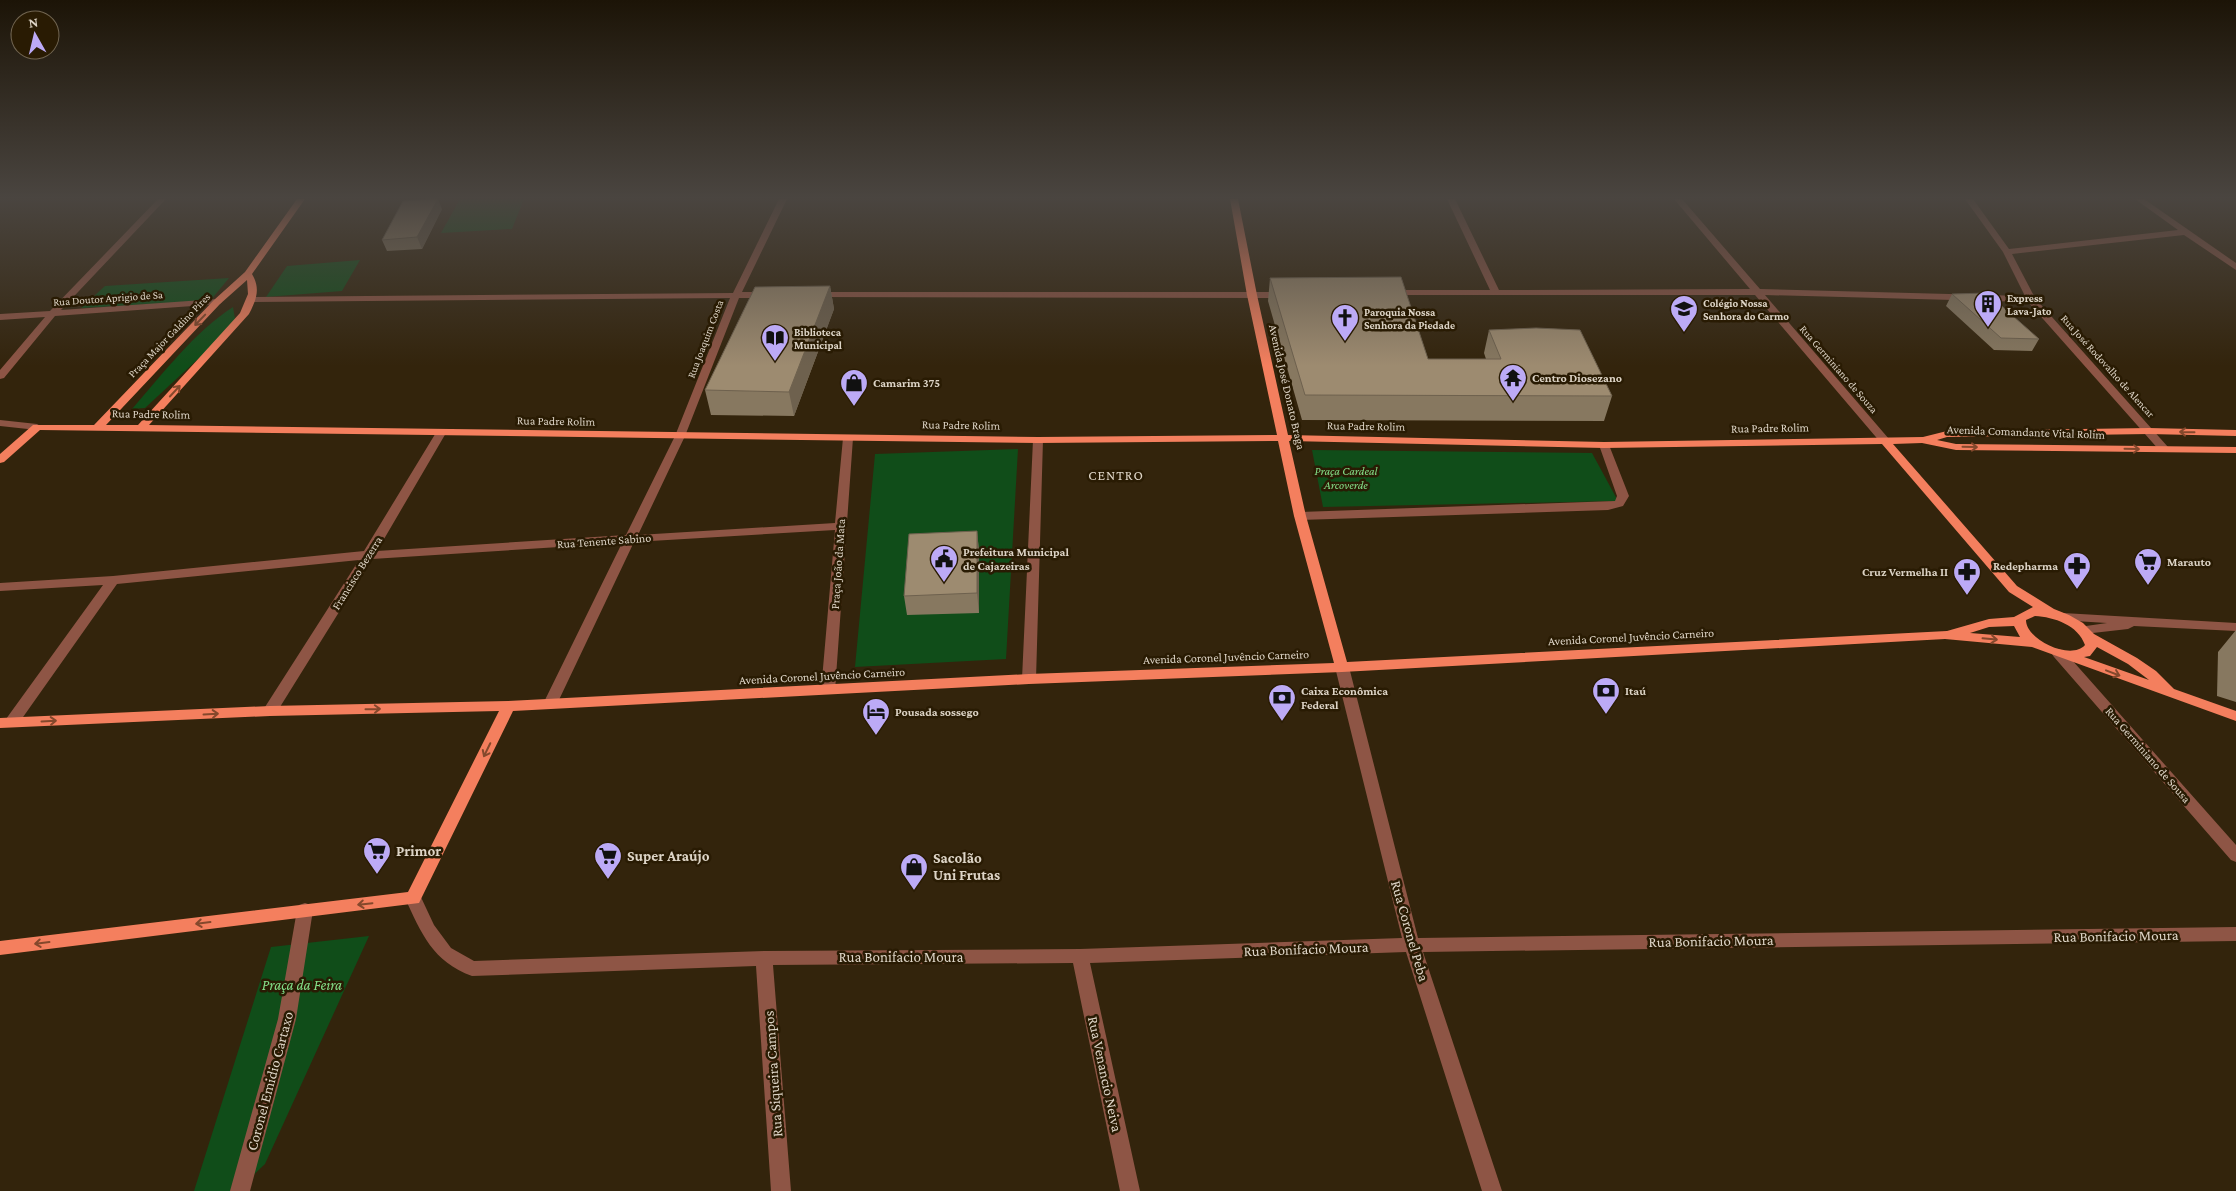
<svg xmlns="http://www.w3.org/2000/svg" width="2236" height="1191" font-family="'Crimson Pro',serif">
<rect width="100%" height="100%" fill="#33240c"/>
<path fill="#104d19" d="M460,199H524L512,229L441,233Z
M360,260L342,291L266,297L287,266Z
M229,278L210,301L81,308L105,286Z
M233,307L235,319L224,335L145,408L132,409C162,375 195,331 233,307Z
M1018,449L1006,659L855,667L875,454Z
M1312,450L1592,453L1618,501L1323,507Z
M369,936L265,1164L237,1191H194L271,947Z"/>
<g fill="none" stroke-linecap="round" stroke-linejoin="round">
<path fill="#8e5545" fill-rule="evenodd" d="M158,199H166L61,310L217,299L222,302L220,304L55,316L4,378L0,379V370L45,317L0,320V314L50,311Z
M779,199H787L742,292H768L773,295L768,298H739L685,436L638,535L835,523L843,438L844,436H852L853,438L835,691L833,694H823L821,691L835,530L634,542L557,704L555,708H545L543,704L622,543L372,559L275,715H265L263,711L265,707L359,560L117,584L16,727H6L4,723L6,719L103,585L0,591V583L113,576L364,551L437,431L441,430L446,433L377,551L626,535L675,436L730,298L253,302L250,301V297L733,293Z
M1447,199H1455L1499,290L1750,289L1674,199H1682L1760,289L2025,296L2003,252L1965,199H1973L2009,249L2178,230L2135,199H2144L2236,263V270L2184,235L2012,254L2035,298L2168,447L2169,449L2164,452L2160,451L2028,302L1765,295L1889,439L1890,441L1889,443H1881L1755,295H1387V291L1390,290H1490Z
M815,292H1285L1290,295L1285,298L812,297V293Z
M0,420L37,424L42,427L37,430L0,426Z
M1038,437L1043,440L1036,679L1034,682H1024L1022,679L1033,440Z
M1604,442L1609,445L1629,496L1623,506L1608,510L1300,520L1294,516L1300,512L1615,501L1617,496L1599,445Z
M2063,613L2236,623V631L2134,626L2128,629L2084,634L2078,630L2079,627L2107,623L2058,620L2057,617L2058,614Z
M2059,649L2064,651L2236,845V862L2231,860L2054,657L2052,654L2054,651Z
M1342,662L1347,664L1349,667L1418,938L2236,927V941L1423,952L1502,1191H1482L1406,952L1090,963L1140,1191H1120L1073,963L773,965L791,1191H771L756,966L472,976C433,962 421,933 405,898L407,893L413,891L419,893L434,925L451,948L474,961L764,951L1080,949L1402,938L1335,667L1337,664Z
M305,903L311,905L313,910L296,1019L250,1191H230L278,1019L297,910L299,905Z"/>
<path fill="#f47f5e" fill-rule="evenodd" d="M297,199H305L252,274C261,289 256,300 249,314L149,425L1038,437L1277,435L1247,295L1230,199H1238L1257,295L1288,435L1604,442L1923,437L1947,431L2149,428L2236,430V436L2149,434L1947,437L1937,440L1956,444L2236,447V453L1956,450L1922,443L1893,444L2017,586L2054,609L2069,615L2083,623L2094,634L2137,658L2156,671L2174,689L2236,711V721L2032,647L1945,639L1342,672L1029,684L513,711L419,903L0,955V941L408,892L499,711L270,716L0,728V718L270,706L508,701L1029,674L1334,663L1294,516L1278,441L1038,443L40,430L4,462L0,463V454L33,425H94L214,300L245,272ZM247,280L248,294L240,313L138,425H106L220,304ZM1289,441L1604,448L1882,444L2009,592L2033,607L2014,617L1989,619L1947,631L1347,662L1306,516ZM2035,616C2054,617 2078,625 2085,645C2071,661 2026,640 2026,620ZM2014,626L2020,637L1970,633L1989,627ZM2097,647L2128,664L2149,680L2084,657L2090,656Z"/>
</g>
<path fill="#877860" d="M442,209L422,249L387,251L382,240Z
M1270,278L1428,359H1486L1484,353L1489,330L1612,396L1604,421L1302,420L1268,301Z
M830,286L834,309L794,416L711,415L705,390Z
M1952,294L2039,339L2032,351L1994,350L1946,306Z
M977,531L979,551V613L907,615L904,596Z
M2236,630V702L2217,696L2218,652Z"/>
<path fill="#6e614e" d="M438,199L442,209L422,249L417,237Z
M830,286L834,309L794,416L789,392Z
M977,531L979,551V613L977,593Z"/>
<path fill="#9d8b70" stroke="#6e614e" d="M431,199H438L417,237L382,240L403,201Z
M1401,277L1428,359H1501L1489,330L1536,328L1580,330L1612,396L1305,395L1270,278Z
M830,286L789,392L705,390L755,287Z
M1987,293L2039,339L2001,338L1952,294Z
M977,531V593L904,596L909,534Z"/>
<defs><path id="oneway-shaft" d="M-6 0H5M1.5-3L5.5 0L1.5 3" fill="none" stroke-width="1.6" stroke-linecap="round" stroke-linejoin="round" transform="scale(1.25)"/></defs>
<g stroke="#84482c">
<use href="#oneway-shaft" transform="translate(200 320) rotate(134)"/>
<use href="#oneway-shaft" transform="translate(175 391) rotate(-47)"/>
<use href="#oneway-shaft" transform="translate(2187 432) rotate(-179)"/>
<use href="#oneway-shaft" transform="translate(1970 447) rotate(1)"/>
<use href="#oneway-shaft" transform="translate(2132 449) rotate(1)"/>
<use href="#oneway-shaft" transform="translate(1990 639) rotate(5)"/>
<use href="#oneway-shaft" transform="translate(2113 673) rotate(21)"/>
<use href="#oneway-shaft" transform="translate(373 709) rotate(-1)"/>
<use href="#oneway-shaft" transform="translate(211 714) rotate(-3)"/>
<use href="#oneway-shaft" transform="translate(49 721) rotate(-3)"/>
<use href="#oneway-shaft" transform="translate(487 750) rotate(116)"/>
<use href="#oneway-shaft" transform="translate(365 904) rotate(174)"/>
<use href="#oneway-shaft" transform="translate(203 923) rotate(173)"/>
<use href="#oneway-shaft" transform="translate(42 943) rotate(173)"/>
</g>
<linearGradient id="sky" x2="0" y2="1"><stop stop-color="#1c1407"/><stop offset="0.54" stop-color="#4a4540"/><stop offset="1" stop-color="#4a4540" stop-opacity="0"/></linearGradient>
<rect width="2236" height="366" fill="url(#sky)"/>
<defs>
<symbol id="building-pin" viewBox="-11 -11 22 30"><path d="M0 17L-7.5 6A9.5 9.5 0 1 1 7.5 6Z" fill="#bcaaf6" stroke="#291b03"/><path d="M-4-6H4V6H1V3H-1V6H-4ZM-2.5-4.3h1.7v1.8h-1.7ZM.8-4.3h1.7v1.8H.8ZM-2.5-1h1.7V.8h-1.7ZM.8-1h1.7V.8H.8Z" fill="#111"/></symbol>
<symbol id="school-pin" viewBox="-11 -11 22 30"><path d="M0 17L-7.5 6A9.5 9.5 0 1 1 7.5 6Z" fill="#bcaaf6" stroke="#291b03"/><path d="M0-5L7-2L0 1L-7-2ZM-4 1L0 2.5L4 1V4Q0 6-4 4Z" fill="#111"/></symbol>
<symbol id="church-pin" viewBox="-11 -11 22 30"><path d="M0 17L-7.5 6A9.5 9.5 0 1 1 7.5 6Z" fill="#bcaaf6" stroke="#291b03"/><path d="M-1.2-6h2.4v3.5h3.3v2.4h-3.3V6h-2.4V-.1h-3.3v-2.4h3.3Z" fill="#111"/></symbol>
<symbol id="library-pin" viewBox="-11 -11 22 30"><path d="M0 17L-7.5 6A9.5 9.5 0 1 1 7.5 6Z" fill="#bcaaf6" stroke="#291b03"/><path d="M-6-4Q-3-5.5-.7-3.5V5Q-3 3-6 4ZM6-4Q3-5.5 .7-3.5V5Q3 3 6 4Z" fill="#111"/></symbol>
<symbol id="temple-pin" viewBox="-11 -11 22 30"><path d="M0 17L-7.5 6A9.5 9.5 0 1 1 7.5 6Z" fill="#bcaaf6" stroke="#291b03"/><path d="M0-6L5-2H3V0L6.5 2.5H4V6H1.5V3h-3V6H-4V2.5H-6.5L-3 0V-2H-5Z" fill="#111"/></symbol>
<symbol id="shop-pin" viewBox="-11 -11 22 30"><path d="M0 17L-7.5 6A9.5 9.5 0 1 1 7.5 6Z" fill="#bcaaf6" stroke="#291b03"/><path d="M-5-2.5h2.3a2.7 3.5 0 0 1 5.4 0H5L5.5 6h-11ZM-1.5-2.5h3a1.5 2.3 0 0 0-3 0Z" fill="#111"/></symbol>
<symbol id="civic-pin" viewBox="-11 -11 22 30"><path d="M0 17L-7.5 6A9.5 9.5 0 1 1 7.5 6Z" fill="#bcaaf6" stroke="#291b03"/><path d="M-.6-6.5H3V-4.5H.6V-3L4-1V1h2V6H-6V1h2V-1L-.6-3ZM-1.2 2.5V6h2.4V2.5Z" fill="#111"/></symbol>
<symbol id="supermarket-pin" viewBox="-11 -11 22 30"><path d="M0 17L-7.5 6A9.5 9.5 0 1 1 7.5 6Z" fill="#bcaaf6" stroke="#291b03"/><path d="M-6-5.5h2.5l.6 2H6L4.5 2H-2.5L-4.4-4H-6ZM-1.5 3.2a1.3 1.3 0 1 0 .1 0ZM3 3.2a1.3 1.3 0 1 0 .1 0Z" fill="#111"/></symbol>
<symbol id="pharmacy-pin" viewBox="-11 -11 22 30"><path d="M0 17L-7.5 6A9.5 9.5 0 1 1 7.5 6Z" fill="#bcaaf6" stroke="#291b03"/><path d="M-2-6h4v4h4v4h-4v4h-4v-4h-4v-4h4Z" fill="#111"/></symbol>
<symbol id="bank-pin" viewBox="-11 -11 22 30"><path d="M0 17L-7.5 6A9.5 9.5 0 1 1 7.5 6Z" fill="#bcaaf6" stroke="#291b03"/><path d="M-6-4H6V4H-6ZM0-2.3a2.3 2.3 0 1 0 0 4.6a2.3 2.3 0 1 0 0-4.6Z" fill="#111"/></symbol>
<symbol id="hotel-pin" viewBox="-11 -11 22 30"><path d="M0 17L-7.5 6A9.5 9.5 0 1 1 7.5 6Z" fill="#bcaaf6" stroke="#291b03"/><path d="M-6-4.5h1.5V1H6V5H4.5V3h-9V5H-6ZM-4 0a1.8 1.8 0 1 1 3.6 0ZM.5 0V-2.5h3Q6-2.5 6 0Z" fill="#111"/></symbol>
</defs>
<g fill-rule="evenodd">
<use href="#building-pin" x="1972" y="288" width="32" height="43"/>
<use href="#school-pin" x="1668" y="293" width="32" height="43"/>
<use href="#church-pin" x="1329" y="302" width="32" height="43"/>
<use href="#library-pin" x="759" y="322" width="32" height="43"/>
<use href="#temple-pin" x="1497" y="362" width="32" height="43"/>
<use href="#shop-pin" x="838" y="367" width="32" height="43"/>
<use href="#civic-pin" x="928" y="543" width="32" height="43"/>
<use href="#supermarket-pin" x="2132" y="546" width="32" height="43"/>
<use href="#pharmacy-pin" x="2061" y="550" width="32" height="43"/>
<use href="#pharmacy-pin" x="1951" y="556" width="32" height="43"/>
<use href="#bank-pin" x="1590" y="675" width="32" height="43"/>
<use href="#bank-pin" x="1266" y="682" width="32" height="43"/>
<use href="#hotel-pin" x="860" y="696" width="32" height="43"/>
<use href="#supermarket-pin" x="361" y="835" width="32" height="43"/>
<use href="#supermarket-pin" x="592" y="840" width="32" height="43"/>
<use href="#shop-pin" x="898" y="851" width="32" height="43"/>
</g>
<g text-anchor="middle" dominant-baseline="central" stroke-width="5" stroke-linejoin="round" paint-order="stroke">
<g font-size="11" fill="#ddd4c6" stroke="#291b03">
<text transform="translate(108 298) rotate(-4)">Rua Doutor Aprigio de Sa</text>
<text transform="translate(169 335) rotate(-46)">Praça Major Galdino Pires</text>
<text transform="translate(705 339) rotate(-69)">Rua Joaquim Costa</text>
<text transform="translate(2108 366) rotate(48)">Rua José Rodovalho de Alencar</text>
<text transform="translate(1839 369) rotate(49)">Rua Germiniano de Souza</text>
</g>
<g font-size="11" font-weight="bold" fill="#ddd4c6" stroke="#291b03" text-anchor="start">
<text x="2007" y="298">Express<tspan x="2007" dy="13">Lava-Jato</tspan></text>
<text x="1703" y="303">Colégio Nossa<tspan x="1703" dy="13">Senhora do Carmo</tspan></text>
<text x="1364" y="312">Paroquia Nossa<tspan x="1364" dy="13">Senhora da Piedade</tspan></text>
<text x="794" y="332">Biblioteca<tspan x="794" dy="13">Municipal</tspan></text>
</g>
<g font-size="12" font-weight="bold" fill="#ddd4c6" stroke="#291b03" text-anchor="start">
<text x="1532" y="378">Centro Diosezano</text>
<text x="873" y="383">Camarim 375</text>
<text x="963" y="552">Prefeitura Municipal<tspan x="963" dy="14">de Cajazeiras</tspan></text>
<text x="2167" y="562">Marauto</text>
<text x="2058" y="566" text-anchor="end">Redepharma</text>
<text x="1948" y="572" text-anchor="end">Cruz Vermelha II</text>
<text x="1301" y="691">Caixa Econômica<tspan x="1301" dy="14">Federal</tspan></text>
<text x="1625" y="691">Itaú</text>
<text x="895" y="712">Pousada sossego</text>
</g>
<g font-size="12" fill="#ddd4c6" stroke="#291b03">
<text transform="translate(1287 387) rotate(77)">Avenida José Donato Braga</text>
<text transform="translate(151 414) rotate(1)">Rua Padre Rolim</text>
<text transform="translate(556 421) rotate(1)">Rua Padre Rolim</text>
<text transform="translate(961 425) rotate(1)">Rua Padre Rolim</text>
<text transform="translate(1366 426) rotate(1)">Rua Padre Rolim</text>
<text transform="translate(1770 428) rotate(-1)">Rua Padre Rolim</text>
<text transform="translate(2026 432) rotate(2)">Avenida Comandante Vital Rolim</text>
<text transform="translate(604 541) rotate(-4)">Rua Tenente Sabino</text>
<text transform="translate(838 564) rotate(-86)">Praça João da Mata</text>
<text transform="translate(357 573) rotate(-58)">Francisco Bezerra</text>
<text transform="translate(1631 637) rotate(-3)">Avenida Coronel Juvêncio Carneiro</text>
<text transform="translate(1226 657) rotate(-2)">Avenida Coronel Juvêncio Carneiro</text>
<text transform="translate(822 676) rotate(-3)">Avenida Coronel Juvêncio Carneiro</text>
<text transform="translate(2148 755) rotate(49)">Rua Germiniano de Sousa</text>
</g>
<g font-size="12" font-style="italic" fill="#83de88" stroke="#291b03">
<text x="1346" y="471">Praça Cardeal<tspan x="1346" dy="14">Arcoverde</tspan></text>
</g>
<g font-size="14" letter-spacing="1" fill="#ddd4c6" stroke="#291b03">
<text x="1116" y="475">CENTRO</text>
</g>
<g font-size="15" font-weight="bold" fill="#ddd4c6" stroke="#291b03" text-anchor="start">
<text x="396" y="851">Primor</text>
<text x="627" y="856">Super Araújo</text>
<text x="933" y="858">Sacolão<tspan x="933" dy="17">Uni Frutas</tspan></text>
</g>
<g font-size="15" fill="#ddd4c6" stroke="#291b03">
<text transform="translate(1410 931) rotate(74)">Rua Coronel Peba</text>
<text transform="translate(2116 936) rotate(-1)">Rua Bonifacio Moura</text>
<text transform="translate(1711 941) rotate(-1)">Rua Bonifacio Moura</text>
<text transform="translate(1306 949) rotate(-2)">Rua Bonifacio Moura</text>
<text x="901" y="957">Rua Bonifacio Moura</text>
<text transform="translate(773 1074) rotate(-94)">Rua Siqueira Campos</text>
<text transform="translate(1105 1074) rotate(78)">Rua Venancio Neiva</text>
<text transform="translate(270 1081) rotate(-75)">Coronel Emidio Cartaxo</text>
</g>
<g font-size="15" font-style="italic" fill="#83de88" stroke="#291b03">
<text x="302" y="985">Praça da Feira</text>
</g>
</g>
<g transform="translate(35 35) rotate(352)"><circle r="24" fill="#291b03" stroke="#716551"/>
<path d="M0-4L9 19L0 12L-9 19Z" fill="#bcaaf6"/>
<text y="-8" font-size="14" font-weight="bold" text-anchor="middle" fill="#ddd4c6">N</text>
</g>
</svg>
